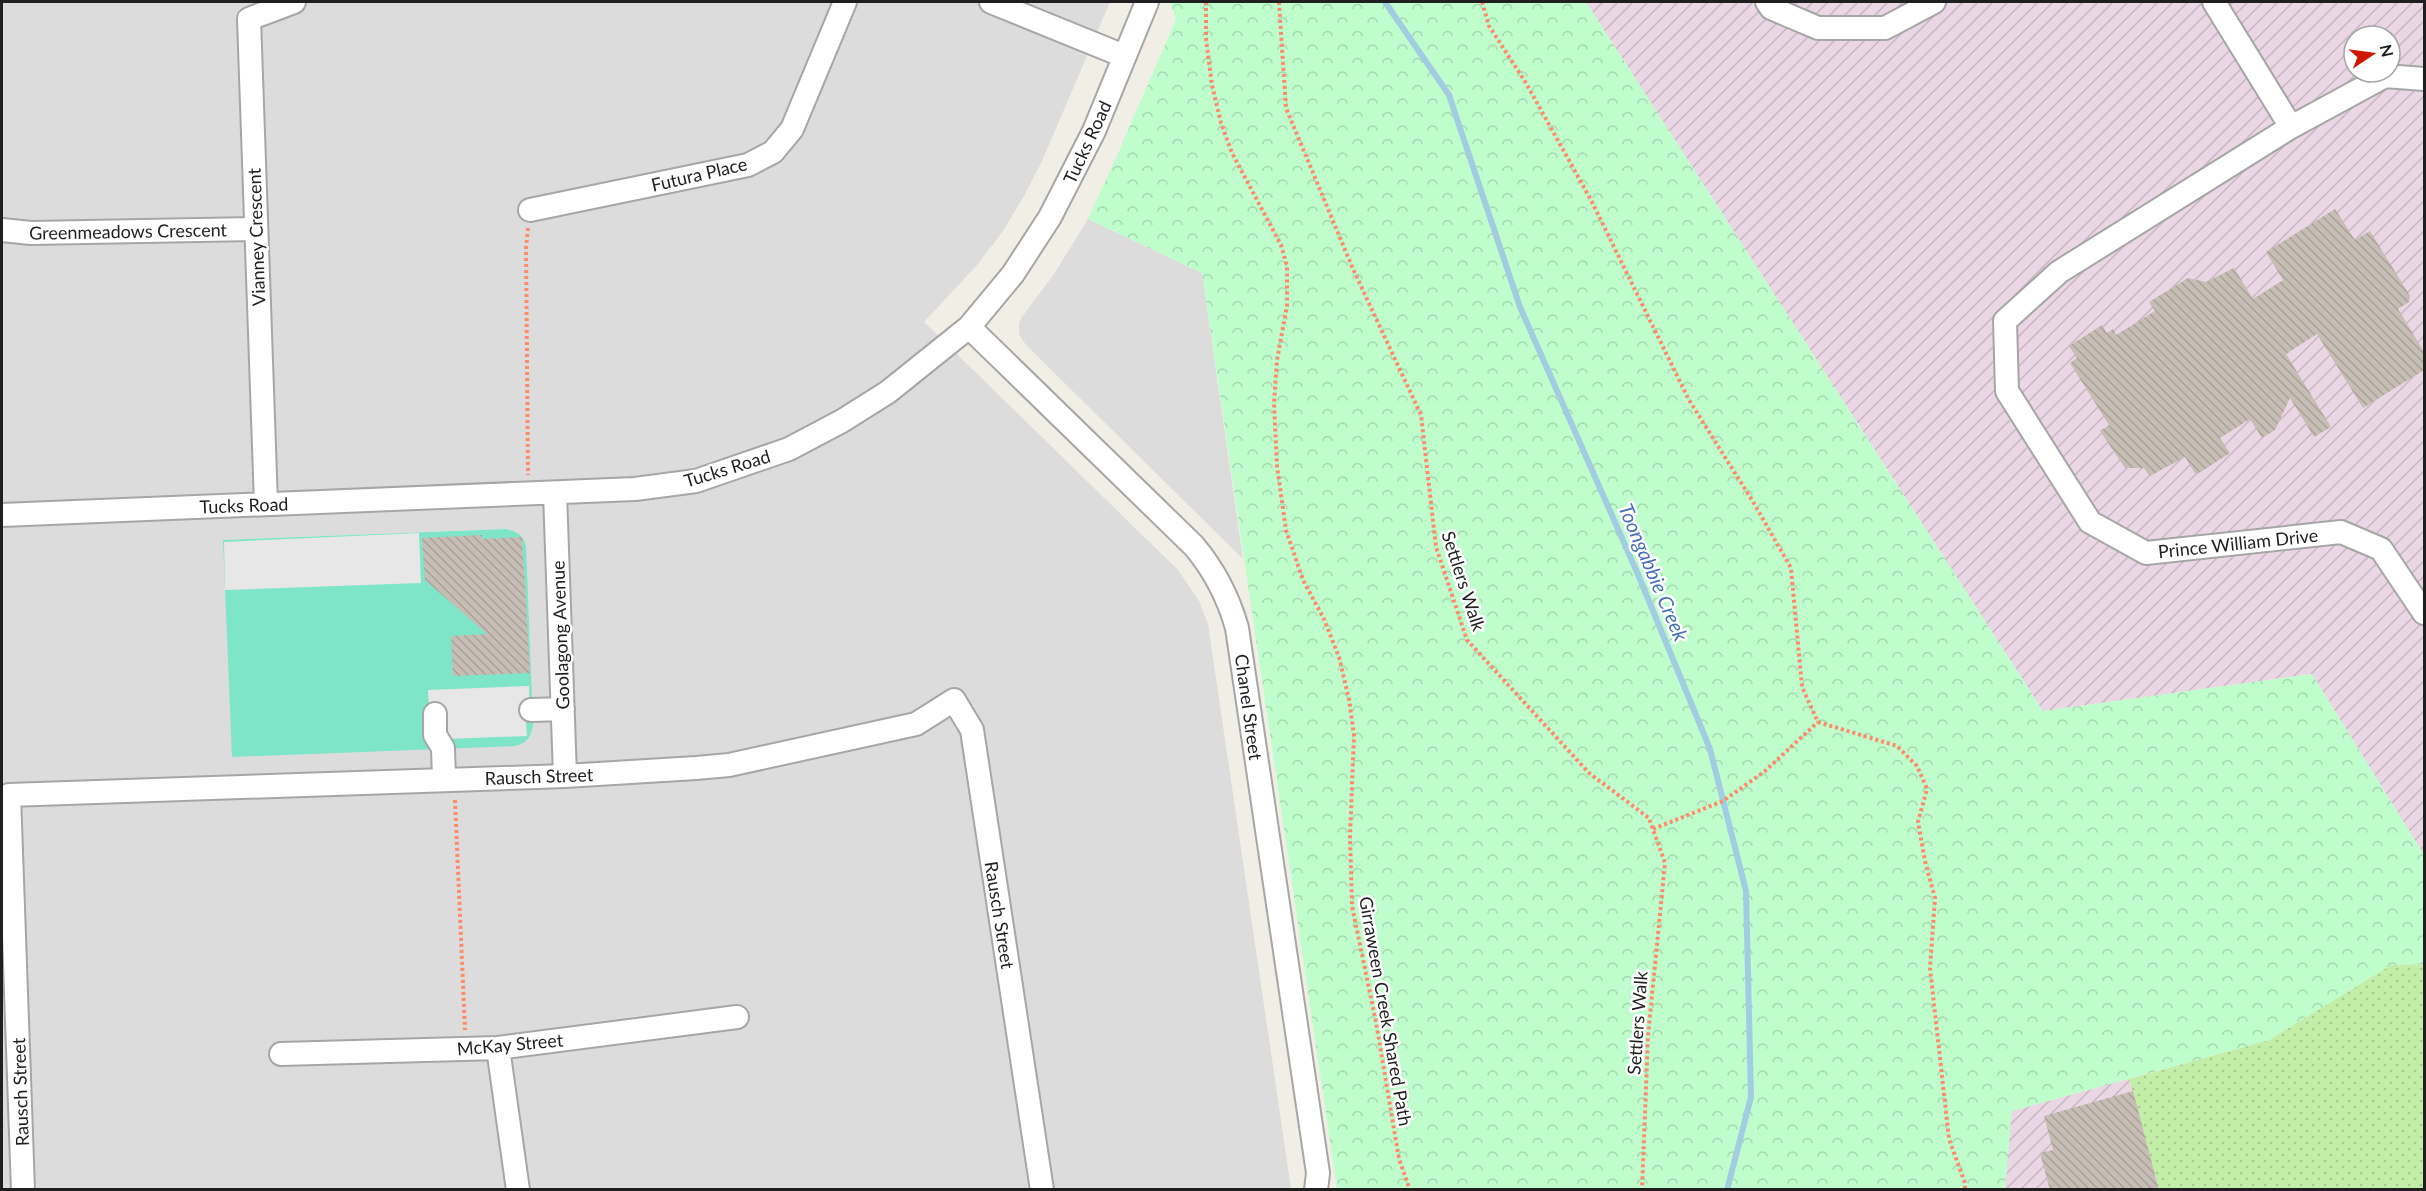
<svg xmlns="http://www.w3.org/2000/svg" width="2426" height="1191" font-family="Lato,sans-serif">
<defs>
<pattern id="industrial-furrows" width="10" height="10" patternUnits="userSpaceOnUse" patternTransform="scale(1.5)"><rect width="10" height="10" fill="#ead6e4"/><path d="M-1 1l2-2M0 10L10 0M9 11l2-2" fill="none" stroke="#c8b7c3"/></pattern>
<pattern id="grass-dots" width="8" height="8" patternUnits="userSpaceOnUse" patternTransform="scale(1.5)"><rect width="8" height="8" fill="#c2eea8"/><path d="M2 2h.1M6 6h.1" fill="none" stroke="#a6cc90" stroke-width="1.8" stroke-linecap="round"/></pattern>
<pattern id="park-crowns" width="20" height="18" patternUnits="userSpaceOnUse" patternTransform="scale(1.5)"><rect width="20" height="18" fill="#bffdcc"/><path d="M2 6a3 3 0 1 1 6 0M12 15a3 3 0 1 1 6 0" fill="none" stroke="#a4d8af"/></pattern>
<pattern id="building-back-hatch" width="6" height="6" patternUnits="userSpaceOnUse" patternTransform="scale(1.5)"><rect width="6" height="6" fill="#c6bdb4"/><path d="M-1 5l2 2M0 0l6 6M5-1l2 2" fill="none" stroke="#aaa29a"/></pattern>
</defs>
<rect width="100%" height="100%" fill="#f1eee5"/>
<path fill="#dddcdc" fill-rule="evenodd" d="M2,2H1110L1042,161L1024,196L1003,231L977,265L924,322L1178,570L1199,601L1208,624L1291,1189L2,1190ZM506,529L517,532L223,540Z
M1088,219L1202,273L1243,559L1026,345L1019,334V324L1022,317L1054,274Z"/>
<path fill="url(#industrial-furrows)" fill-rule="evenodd" d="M1586,2H2424V855L2312,674L2043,711ZM2354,36H2390V72H2354Z
M2129,1079L2159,1189L2005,1190L2011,1111Z"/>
<path fill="url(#grass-dots)" d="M2424,964V1189H2159L2129,1079L2269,1040L2391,965Z"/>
<path fill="url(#park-crowns)" d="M1170,2H1586L2043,711L2312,674L2424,855V964L2391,965L2269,1040L2012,1111L2005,1189H1337L1202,273L1088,219L1119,151L1176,19Z"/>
<path fill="#7ee5c9" d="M506,529C518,532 523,535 526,546L533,726C530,738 527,743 515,746L232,757L223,540Z"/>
<path fill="#e7e7e7" d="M419,533L421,583L225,590L224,542Z
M529,686L530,720L526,721L527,736L445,739L430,724L428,690Z"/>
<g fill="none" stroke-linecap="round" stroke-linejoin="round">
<path stroke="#a2cce1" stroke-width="6" d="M1385,2L1449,95L1520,307L1637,572L1710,749L1746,891L1751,1097L1727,1190"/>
</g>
<path fill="url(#building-back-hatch)" d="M2335,209L2355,240L2370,231L2410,296L2409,302L2398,309L2424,352V370L2363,408L2317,334L2286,354L2331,427L2314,437L2290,398L2275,430L2262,438L2250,419L2220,438L2230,453L2196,475L2185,457L2150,476L2144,468H2125L2100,431L2109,425L2070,363L2077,358L2069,346L2102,325L2107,333L2113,329L2116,335L2155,311L2149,302L2188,278L2206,282L2234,268L2253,299L2283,280L2266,252Z
M482,535V539L522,537L530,673L453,676L451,636L487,634L425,580L422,538Z
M2133,1091L2159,1190H2050L2040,1153L2053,1150L2044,1116Z"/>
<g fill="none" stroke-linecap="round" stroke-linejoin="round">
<defs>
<path id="minor" d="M991,2L1124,56
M1767,2L1771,8L1818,28H1885L1934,2
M2214,2L2291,127
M2424,79L2385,76L2291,127L2059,272L2005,321L2007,391L2090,522L2146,553L2341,532L2381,549L2424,613
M530,210L748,165L773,152L792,129L845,2
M2,230L31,233L255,229
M969,327L1194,546C1215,571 1228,596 1237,628L1318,1173L1316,1190
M555,493L565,776
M266,504L249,19L294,2
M2,515L635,489L696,481L789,449L842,421L888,392L969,327L1013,274L1050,217L1094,131L1147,2
M531,710L563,709
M435,714V735L443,748L444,779
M498,1048L518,1190
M281,1054L498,1048L737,1017
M23,1190L9,795L565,776L696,768L729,765L916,724L954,700L972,730L1042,1190"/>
</defs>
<use href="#minor" stroke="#a6a6a6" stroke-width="26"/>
<path stroke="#ff8968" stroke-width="4" stroke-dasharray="3 3" stroke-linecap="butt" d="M1206,2V39L1212,85L1221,123L1232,153L1281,245L1287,266V306L1277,360L1274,403L1277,466L1286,530L1303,580L1324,619L1339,657L1349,699L1354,735L1350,837L1352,906L1376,1022L1399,1159L1410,1190
M1279,2L1286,108L1353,269L1421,415L1436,547L1467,640L1589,773L1649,818L1665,863L1648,1036L1642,1190
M1482,2L1489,26L1526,83L1591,200L1689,400L1752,500L1791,568L1802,687L1818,722L1897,746L1917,766L1927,789L1918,822L1925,861L1935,898L1930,968L1949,1139L1965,1183V1190
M528,228L526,248L528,475
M455,800L465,1030
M1653,829L1723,801L1765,771L1818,722"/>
<use href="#minor" stroke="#fff" stroke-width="22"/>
</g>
<g text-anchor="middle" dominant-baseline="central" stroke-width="5" stroke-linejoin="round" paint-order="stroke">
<g font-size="18" fill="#1f1f1f" stroke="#fff">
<text transform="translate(1087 142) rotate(-65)">Tucks Road</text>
<text transform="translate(699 174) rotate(-13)">Futura Place</text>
<text transform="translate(128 231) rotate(-1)">Greenmeadows Crescent</text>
<text transform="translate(256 237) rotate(-92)">Vianney Crescent</text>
<text transform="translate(727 468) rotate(-17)">Tucks Road</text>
<text transform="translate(244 505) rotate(-2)">Tucks Road</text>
<text transform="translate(2238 543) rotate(-6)">Prince William Drive</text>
<text transform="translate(1464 581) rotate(72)">Settlers Walk</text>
<text transform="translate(560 635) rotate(-92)">Goolagong Avenue</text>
<text transform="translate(1249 707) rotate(82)">Chanel Street</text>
<text transform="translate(539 776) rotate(-2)">Rausch Street</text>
<text transform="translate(1000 915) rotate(81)">Rausch Street</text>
<text transform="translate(1386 1011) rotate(80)">Girraween Creek Shared Path</text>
<text transform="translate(1637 1023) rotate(-86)">Settlers Walk</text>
<text transform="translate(510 1044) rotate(-5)">McKay Street</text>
<text transform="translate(20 1092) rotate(-92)">Rausch Street</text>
</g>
<g font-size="20" font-style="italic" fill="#4470b6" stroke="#fff">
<text transform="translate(1654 572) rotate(67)">Toongabbie Creek</text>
</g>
</g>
<rect width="2426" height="1191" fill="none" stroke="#1f1f1f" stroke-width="6"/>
<g transform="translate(2372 54) rotate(77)"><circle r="28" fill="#ffffff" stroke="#a5a5a5" stroke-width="1.5"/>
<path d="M0-4.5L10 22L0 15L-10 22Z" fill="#cf1800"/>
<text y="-9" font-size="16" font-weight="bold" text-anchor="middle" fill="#1f1f1f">N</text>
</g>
</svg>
